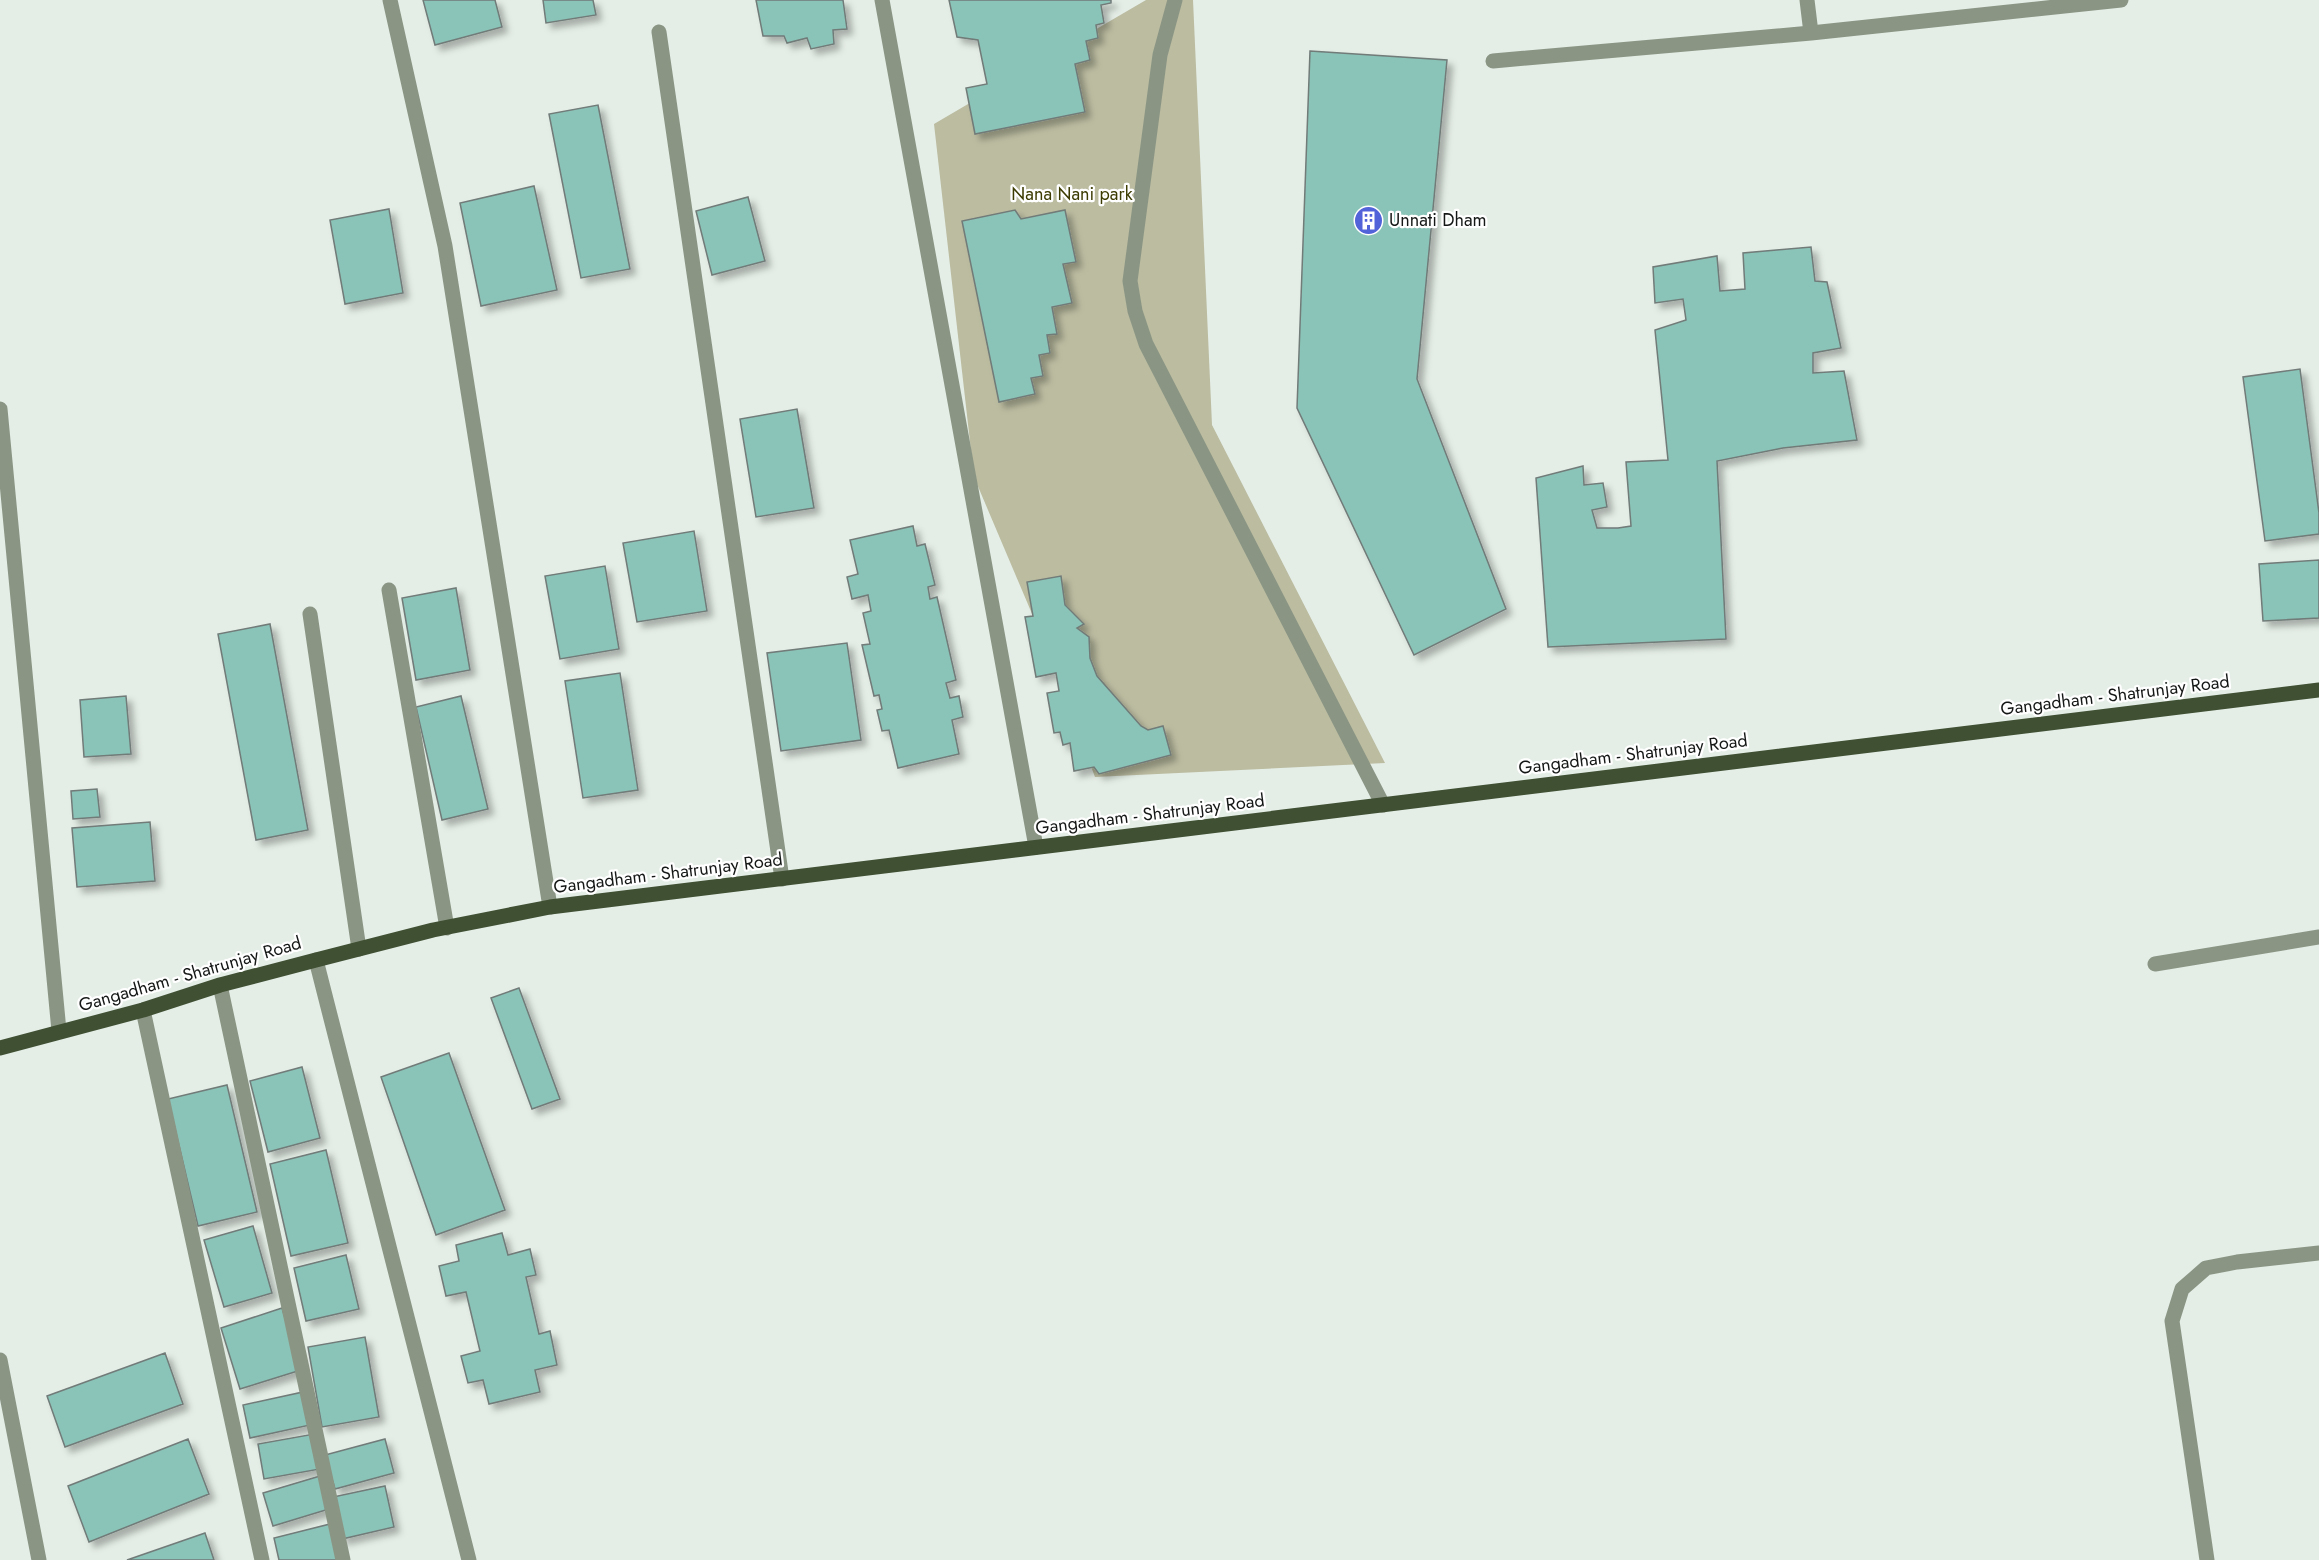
<svg xmlns="http://www.w3.org/2000/svg" width="2319" height="1560" font-family="Jost,sans-serif">
<defs>
<filter id="shadow"><feDropShadow dx="5.5" dy="5.5" stdDeviation="3" flood-color="#0004"/></filter>
</defs>
<rect width="100%" height="100%" fill="#e4ede6"/>
<path fill="#bbbca0" d="M1146,0H1193L1212,425L1385,763L1095,777L1044,642L974,477L934,124Z"/>
<path fill="#8ac3b7" stroke="#717b79" stroke-width="1.5" filter="url(#shadow)" d="M423,0H495L502,27L435,45Z
M543,0H593L596,15L546,23Z
M756,0H843L847,29L833,30L834,44L811,49L807,38L787,43L784,36H763Z
M949,0H1111V3L1101,5L1104,23L1096,25L1098,38L1086,41L1090,60L1075,64L1085,112L975,134L966,88L987,84L978,40L957,37Z
M1310,51L1447,60L1417,379L1506,609L1414,655L1297,408Z
M598,105L630,269L581,278L549,114Z
M534,186L557,290L481,306L460,203Z
M748,197L765,261L712,275L696,211Z
M389,209L403,293L345,304L330,220Z
M1015,210L1021,219L1065,210L1076,262L1063,264L1072,303L1052,307L1057,334L1047,335L1050,353L1039,355L1043,376L1031,378L1035,394L999,402L962,221Z
M1811,247L1815,281L1827,282L1841,348L1813,353V373L1844,371L1857,440L1783,448L1717,461L1726,639L1548,647L1536,478L1583,466L1584,485L1603,483L1607,507L1592,510L1597,528H1618L1631,526L1626,462L1668,460L1655,330L1686,320L1683,299L1655,303L1653,267L1717,256L1720,291L1745,289L1743,253Z
M2300,369L2319,513V534L2265,541L2243,377Z
M797,409L814,508L756,517L740,419Z
M913,526L917,546L925,544L935,585L928,587L930,599L937,597L956,680L946,683L950,698L959,696L963,717L952,720L959,754L898,768L889,730L882,731L877,710L882,709L879,695L874,696L862,645L870,644L863,613L871,611L868,595L852,599L847,577L858,574L850,540Z
M694,531L707,611L637,622L623,543Z
M2319,560V618L2263,621L2259,564Z
M605,566L619,649L560,659L545,576Z
M1061,576L1065,605L1084,624L1077,628L1089,637L1090,658L1097,676L1141,726L1148,730L1163,726L1171,755L1099,774L1094,767L1074,771L1070,743L1063,745L1060,732L1054,733L1047,693L1059,691L1056,673L1036,677L1025,617L1033,616L1027,582Z
M456,588L470,670L416,680L402,598Z
M270,624L308,830L256,840L218,634Z
M847,643L861,740L781,751L767,653Z
M620,673L638,790L583,798L565,681Z
M126,696L131,754L84,757L80,700Z
M461,696L488,809L442,820L416,707Z
M97,789L100,817L73,819L71,791Z
M150,822L155,881L77,887L72,828Z
M519,988L560,1099L532,1109L491,998Z
M449,1053L505,1210L436,1235L381,1077Z
M302,1067L320,1138L268,1152L250,1081Z
M227,1085L257,1212L198,1226L168,1099Z
M326,1150L348,1243L291,1256L270,1164Z
M253,1226L272,1293L224,1307L204,1240Z
M502,1233L508,1255L530,1249L536,1275L526,1277L539,1334L550,1331L557,1365L535,1370L540,1392L489,1404L483,1380L468,1383L461,1356L480,1351L466,1292L446,1296L439,1266L459,1261L456,1245Z
M346,1255L359,1309L306,1321L294,1268Z
M282,1308L301,1370L240,1389L221,1328Z
M365,1337L379,1417L322,1427L308,1347Z
M165,1353L183,1404L65,1447L47,1396Z
M303,1392L310,1425L250,1438L243,1405Z
M314,1434L320,1469L264,1479L258,1444Z
M188,1439L209,1494L89,1542L68,1486Z
M385,1439L394,1473L335,1489L325,1455Z
M320,1476L329,1509L273,1526L263,1493Z
M385,1486L394,1527L342,1539L333,1497Z
M330,1524L338,1560H279L274,1538Z
M205,1533L214,1560H127Z"/>
<g fill="none" stroke-linecap="round" stroke-linejoin="round">
<path stroke="#8b9584" stroke-width="15" d="M1175,0L1160,55L1130,281L1135,311L1146,344L1383,805
M2155,964L2319,937
M220,985L343,1560
M143,1010L262,1560
M2207,1560L2172,1321L2182,1289L2206,1268L2237,1262L2319,1253"/>
<path stroke="#8b9584" stroke-width="15" d="M390,0L445,246L550,907
M882,0L1036,847
M1807,0L1811,33L2121,0
M659,32L782,879
M1493,61L1811,33
M0,409L59,1031
M389,590L447,928
M310,614L359,949
M316,960L469,1560
M0,1360L39,1560"/>
<path stroke="#3f5033" stroke-width="15" d="M0,1048L143,1010L220,985L316,960L433,930L550,907L2319,690"/>
</g>
<defs>
<symbol id="building-disc" viewBox="-11 -11 22 22"><circle r="9.5" fill="#5262d8" stroke="#fff"/><path d="M-4-6H4V6H1V3H-1V6H-4ZM-2.5-4.3h1.7v1.8h-1.7ZM.8-4.3h1.7v1.8H.8ZM-2.5-1h1.7V.8h-1.7ZM.8-1h1.7V.8H.8Z" fill="#fff"/></symbol>
</defs>
<g fill-rule="evenodd">
<use href="#building-disc" x="1352" y="204" width="33" height="33"/>
</g>
<g text-anchor="middle" dominant-baseline="central" stroke-width="4.5" stroke-linejoin="round" paint-order="stroke">
<g font-size="18" fill="#3b3b02" stroke="#fff">
<text x="1072" y="194">Nana Nani park</text>
</g>
<g font-size="18" fill="#141715" stroke="#fff" text-anchor="start">
<text x="1389" y="220">Unnati Dham</text>
</g>
<g font-size="18" fill="#141715" stroke="#fff">
<text transform="translate(2115 695) rotate(-7)">Gangadham - Shatrunjay Road</text>
<text transform="translate(1633 754) rotate(-7)">Gangadham - Shatrunjay Road</text>
<text transform="translate(1150 814) rotate(-7)">Gangadham - Shatrunjay Road</text>
<text transform="translate(668 873) rotate(-7)">Gangadham - Shatrunjay Road</text>
<text transform="translate(190 974) rotate(-16)">Gangadham - Shatrunjay Road</text>
</g>
</g>
</svg>
